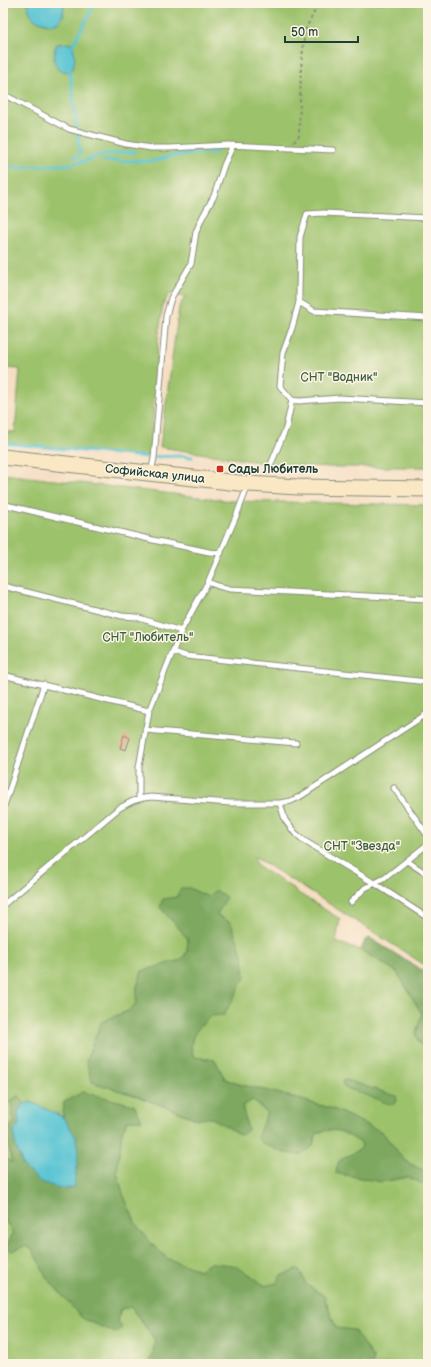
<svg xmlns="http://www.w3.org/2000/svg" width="431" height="1367" font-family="'Balsamiq Sans',sans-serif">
<rect width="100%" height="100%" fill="#fcf5e5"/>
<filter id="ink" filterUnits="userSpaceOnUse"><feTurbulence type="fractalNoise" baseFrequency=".025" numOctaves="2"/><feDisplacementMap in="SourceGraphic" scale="8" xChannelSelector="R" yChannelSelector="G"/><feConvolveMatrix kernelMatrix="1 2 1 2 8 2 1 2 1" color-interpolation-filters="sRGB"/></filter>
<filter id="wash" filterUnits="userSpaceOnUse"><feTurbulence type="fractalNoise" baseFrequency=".012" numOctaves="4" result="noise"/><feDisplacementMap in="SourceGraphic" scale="16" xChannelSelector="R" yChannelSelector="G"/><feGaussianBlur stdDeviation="0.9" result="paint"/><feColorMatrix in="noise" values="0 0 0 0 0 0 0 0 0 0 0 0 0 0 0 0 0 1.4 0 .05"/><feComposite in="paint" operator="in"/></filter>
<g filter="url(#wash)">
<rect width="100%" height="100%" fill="#f5dec2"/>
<path fill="#9dc26c" stroke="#5e8050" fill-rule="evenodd" d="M3,3H28C31,17 44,29 60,22L63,15L64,3H428V467H325L265,463L160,447L179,307L185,297L169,294L163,305L158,341L151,447L147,457L3,443V432H15L20,369L3,368ZM58,44H61L74,58L73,68L69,71H62L55,58V47Z
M3,474L233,501L428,505V967L254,856L257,866L291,887L295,891L340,919L336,942L361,950L397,972L422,1014L416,1033L419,1043L428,1049V1173L405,1161L382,1132L333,1109L277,1093L238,1084L225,1079L215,1060L194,1057C186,1037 198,1028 211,1015L217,916L208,897L189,888L160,907L188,939L187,952L181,960L142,971L137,987L136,1003L128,1011L101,1022L92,1082L137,1096L197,1119L212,1117L241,1134L248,1130L242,1106L253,1100L267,1113L263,1123L312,1147L317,1133C337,1125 345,1134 362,1143L361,1149L339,1161L336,1173L381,1182L408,1177L428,1186V1364H372L373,1358L336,1328L324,1296L305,1284L277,1283L265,1286L249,1274L211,1263L199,1270L168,1259L149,1241L136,1225L123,1194L117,1172L122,1131L128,1120H142L64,1102L63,1117L31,1102L24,1104L19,1096L11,1101L14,1122L8,1130L6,1136L12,1162L3,1157Z
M3,1218L13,1233L7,1246L12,1251L25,1246L32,1249L47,1278L117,1320L121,1309L131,1307L155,1340L153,1353L149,1364H3V1348L8,1340L5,1318L3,1317Z"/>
<path fill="#7ea860" stroke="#4e724a" d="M181,888H189L208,897L215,890L226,897L217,915L231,923L243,956L245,977L224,1015L211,1016C198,1028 186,1038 194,1057L215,1060L225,1079L238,1084L277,1093L333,1109L382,1132L405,1161L428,1173V1186L408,1177L381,1182L336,1173L339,1161L361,1149L362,1144C346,1133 336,1126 317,1133L312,1147L300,1155L285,1153L262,1144L257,1137L267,1113L253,1100L242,1106L248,1130L241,1135L212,1118L197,1119L137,1096L92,1082L86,1061L101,1022L128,1011L136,1003L137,987L142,971L181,960L187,952L188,939L160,907L163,899L177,897Z
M370,938L428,974V1049L419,1043L416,1033L422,1014L397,972L361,950L365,940Z
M346,1080L396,1096L397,1101L392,1105L344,1087L342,1081Z
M83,1092L134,1105L142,1120H128L122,1131L117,1172L123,1194L136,1224L149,1241L168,1259L199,1270L211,1263L233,1265L249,1274L265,1286L277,1283L280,1276L299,1269L306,1284L324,1296L336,1328L354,1330L373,1358L372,1364H149L153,1353L155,1340L131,1307L121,1309L117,1320L122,1328L115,1333L82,1318L47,1278L32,1249L25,1246L11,1251L7,1246L13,1233L3,1218V1157L12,1162L6,1136L8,1130L14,1122L11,1101L19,1095L24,1104L18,1111L19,1156L23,1166L74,1186L76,1137L63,1117L64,1102Z"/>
<path fill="#59c4d3" stroke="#3c8084" d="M28,3H64L63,15L59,22L53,25L35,20L29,11Z
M67,43L72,44C76,52 76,66 70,72L58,70L54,60L56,45Z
M31,1102L63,1117L76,1137L78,1155L74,1187L65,1189L52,1186L39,1181L23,1166L15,1143L14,1131L19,1124L18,1111L24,1104Z"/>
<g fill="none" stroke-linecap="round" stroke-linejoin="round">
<path stroke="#59c4d3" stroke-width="3" d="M73,45L95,3
M70,72L80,153L78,156L74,157
M104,161H155L171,156L217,152
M3,168L72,164L85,161L104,154L135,152
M3,443L147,457L181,456L192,457"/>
</g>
<g id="blocks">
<path fill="#dd916c" d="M124,735L130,738L126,750L120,748Z"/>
</g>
</g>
<g filter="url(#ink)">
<use href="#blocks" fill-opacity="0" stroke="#8a8e7b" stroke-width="1"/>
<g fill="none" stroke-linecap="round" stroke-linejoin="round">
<defs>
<path id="lane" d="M3,94L69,129L126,144L151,148H170L228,145L333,150
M428,218L323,213L307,214L300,237L299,293V302L314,311L428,318
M292,400L299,401L340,398L428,403
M271,464L286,428L292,400L280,386L283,353L292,328L299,302
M151,473L154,458L166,316L171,298L191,264L196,232L202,218L214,196L224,165L233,145
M6,505L153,540L209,552L221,553
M208,582L218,586L230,589L428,599
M3,586L122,616L136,617L181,631
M173,652L186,656L428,682
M3,675L149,711
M145,730L296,743
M394,788L428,836
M139,798V767L149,711L181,631L208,582L237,514L248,485
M280,803L285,820L295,833L306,842L374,883L428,918
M3,809L44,684
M407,861L428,875
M351,902L365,888L385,878L428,844
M3,905L118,809C130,802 137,798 151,797L230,803H280L291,801L301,796L428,713"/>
<path id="secondary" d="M3,457L248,484L298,487L428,489"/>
</defs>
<use href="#lane" stroke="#8a8e7b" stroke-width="7"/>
<use href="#secondary" stroke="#8a8e7b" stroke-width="17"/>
<path stroke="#8a8e7b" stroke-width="2" stroke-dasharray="3 3" stroke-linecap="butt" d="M294,142L299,136L301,68L305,30L319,3"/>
<use href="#lane" stroke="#fff" stroke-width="5"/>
<use href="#secondary" stroke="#fae7c3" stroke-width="15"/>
</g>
</g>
<rect fill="#c8321e" stroke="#fcf5e5" stroke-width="1.5" x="216" y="465" width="8" height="8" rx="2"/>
<g text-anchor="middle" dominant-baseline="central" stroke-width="3" stroke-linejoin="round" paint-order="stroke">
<g font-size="12" fill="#3e5e42" stroke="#fcf5e5">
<text x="339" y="377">СНТ "Водник"</text>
<text x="148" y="637">СНТ "Любитель"</text>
<text x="362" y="846">СНТ "Звезда"</text>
</g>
<g font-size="12" font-weight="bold" fill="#1f3d34" stroke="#fcf5e5" text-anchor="start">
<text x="228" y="469">Сады Любитель</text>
</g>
<g font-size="12" fill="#1f3d34" stroke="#fcf5e5">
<text transform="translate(155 474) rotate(6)">Софийская улица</text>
</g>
</g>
<rect width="431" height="1367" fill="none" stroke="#fcf5e5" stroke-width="16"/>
<path d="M285 36v6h73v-6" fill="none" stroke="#1f3d34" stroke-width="2"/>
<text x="291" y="36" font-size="12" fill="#1f3d34" stroke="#fcf5e5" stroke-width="3" paint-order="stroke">50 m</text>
</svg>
